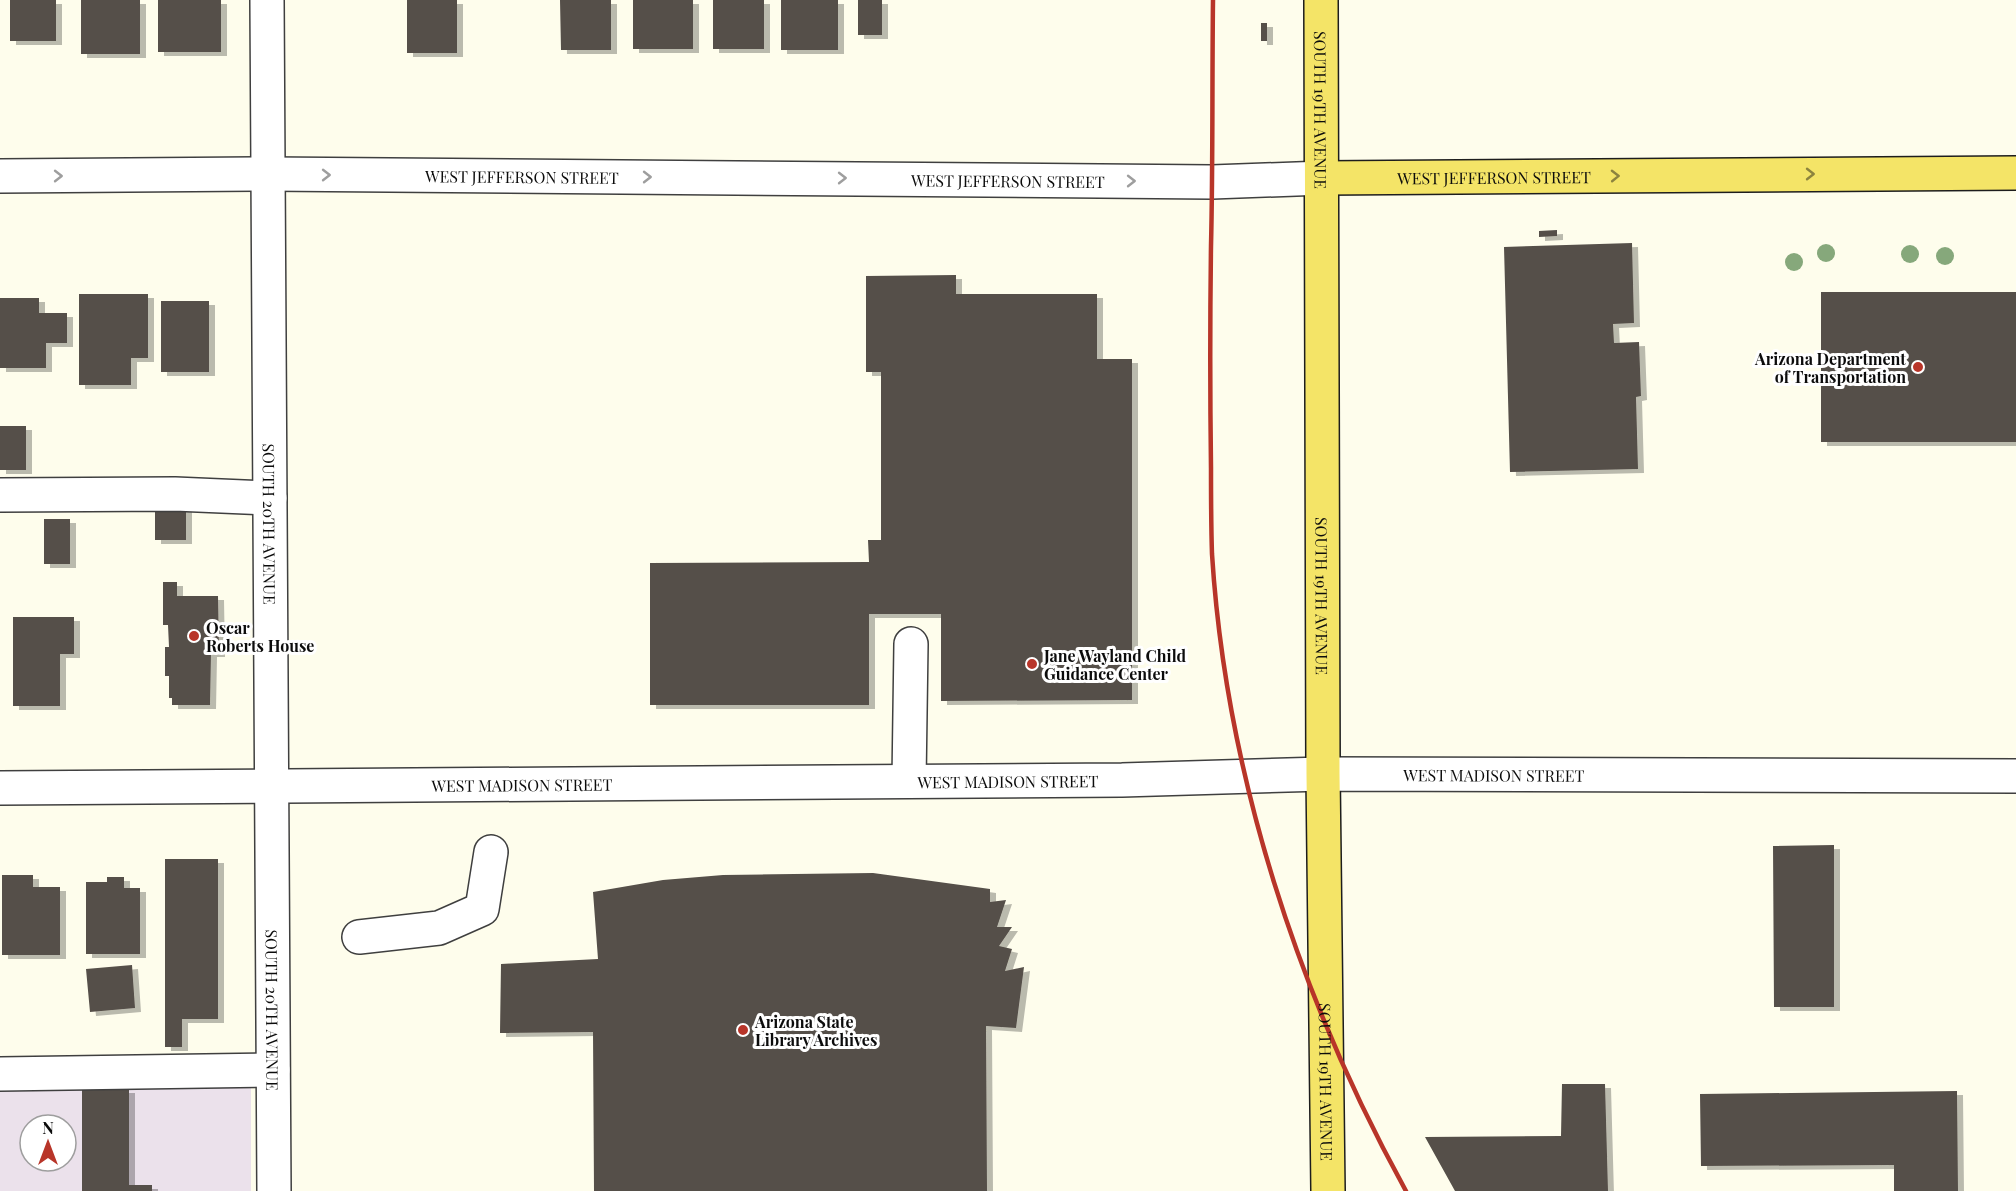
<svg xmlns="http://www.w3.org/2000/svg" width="2016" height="1191" font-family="'Playfair Display',serif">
<defs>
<filter id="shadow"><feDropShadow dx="6" dy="4" stdDeviation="0" flood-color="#0004"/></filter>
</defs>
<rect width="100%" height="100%" fill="#fefdec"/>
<path fill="#ebe1eb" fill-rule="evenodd" d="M251,1056V1191H0V1057ZM30,1125H66V1161H30Z"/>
<path fill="#554f49" filter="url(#shadow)" d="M10,0H56V41H10Z
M81,0H140V54H81Z
M158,0H221V52H158Z
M407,0H457V53H407Z
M560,0H611V50H561Z
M633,0H693V49H633Z
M713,0H764V49H713Z
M781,0H838V50H781Z
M858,0H882V35H858Z
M1261,23H1267V41H1261Z
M1557,230V236L1539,237V231Z
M1632,243L1634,323L1613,324L1614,343L1639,342L1641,396L1636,397L1638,469L1510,472L1504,247Z
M956,275V294H1097V359H1132V700L941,701V614H869V705H650V563L869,562L868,540H881V372H866V276Z
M1821,292H2016V442H1821Z
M79,294H148V358H131V385H79Z
M0,298H39V313H67V343H46V368H0Z
M161,301H209V372H161Z
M0,426H26V470H0Z
M155,504H186V540H155Z
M44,519H70V564H44Z
M163,582H177V596H218L219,653H211L210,705H172V698H169V676H165V647H169L168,625H163Z
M13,617H74V654H60V706H13Z
M1834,845V1007H1774L1773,846Z
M165,859H218V1019H182V1047H165Z
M873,873L990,889V902L1006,900L997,927H1012L999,946L1012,949L1005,971L1024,967L1016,1028L986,1026L987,1191H594L593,1032L500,1033L501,964L598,959L593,892L663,880L723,875Z
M2,875H33V887H60V955H2Z
M107,877H124V888H140V954H86V882H107Z
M132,965L135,1008L90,1012L86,969Z
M1562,1084H1605L1608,1191H1455L1425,1137L1561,1136Z
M82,1089H129V1185H152V1191H82Z
M1957,1091L1958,1191H1894V1165L1701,1166L1700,1094Z"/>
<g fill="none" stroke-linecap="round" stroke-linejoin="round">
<defs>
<g id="minor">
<path id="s1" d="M267,0L274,1191"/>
<path id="s2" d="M0,176L268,174L1212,182L1323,178"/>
<path d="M0,495L175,494L270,498"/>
<path d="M909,781L911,644"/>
<path id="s3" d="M0,788L1122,780L1323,774L2016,776"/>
<path d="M359,937L439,928L482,909L491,852"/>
<path d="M0,1074L273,1070"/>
</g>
<g id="major">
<path id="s4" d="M1321,0L1323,774L1328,1191"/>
<path id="s5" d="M1323,178L2016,173"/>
</g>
</defs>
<use href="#minor" stroke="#3f3f3f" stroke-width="36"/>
<use href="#major" stroke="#1d1d1d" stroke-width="36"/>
<use href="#minor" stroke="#fff" stroke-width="33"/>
<use href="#major" stroke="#f4e467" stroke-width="33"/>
<path stroke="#b83529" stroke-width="4.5" d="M1213,0C1212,82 1213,164 1211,246C1210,320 1210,394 1211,468C1211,496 1211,525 1212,554C1226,775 1299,997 1406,1191"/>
</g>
<g fill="#86a87b">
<circle cx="1826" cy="253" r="9"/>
<circle cx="1910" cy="254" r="9"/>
<circle cx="1945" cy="256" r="9"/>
<circle cx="1794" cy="262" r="9"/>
</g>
<defs><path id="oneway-chevron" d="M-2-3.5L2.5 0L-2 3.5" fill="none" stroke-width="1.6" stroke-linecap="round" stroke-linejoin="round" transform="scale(1.5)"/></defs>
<g stroke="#8c833e">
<use href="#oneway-chevron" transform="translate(1810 174)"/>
<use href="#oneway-chevron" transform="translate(1615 176) rotate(-1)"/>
</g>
<g stroke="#9e9e9e">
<use href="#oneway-chevron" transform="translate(326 175)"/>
<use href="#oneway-chevron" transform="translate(58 176)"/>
<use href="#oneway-chevron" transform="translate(647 177)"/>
<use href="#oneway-chevron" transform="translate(842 178)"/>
<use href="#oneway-chevron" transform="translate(1131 181)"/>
</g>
<g fill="#b83529" stroke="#fff" stroke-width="2">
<circle cx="1918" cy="367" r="6"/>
<circle cx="194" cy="636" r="6"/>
<circle cx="1032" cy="664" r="6"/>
<circle cx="743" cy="1030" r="6"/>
</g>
<g text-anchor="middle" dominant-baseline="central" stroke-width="6" stroke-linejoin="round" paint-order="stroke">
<g font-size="16" fill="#0c0c0c" stroke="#fff">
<text stroke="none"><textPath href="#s4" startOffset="110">SOUTH 19TH AVENUE</textPath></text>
<text stroke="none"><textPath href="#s2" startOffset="522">WEST JEFFERSON STREET</textPath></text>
<text stroke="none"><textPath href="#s5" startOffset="171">WEST JEFFERSON STREET</textPath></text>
<text stroke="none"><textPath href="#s2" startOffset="1008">WEST JEFFERSON STREET</textPath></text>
<text stroke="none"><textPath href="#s1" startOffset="524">SOUTH 20TH AVENUE</textPath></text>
<text stroke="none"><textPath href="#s4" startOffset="596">SOUTH 19TH AVENUE</textPath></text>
<text stroke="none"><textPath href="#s3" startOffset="1494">WEST MADISON STREET</textPath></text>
<text stroke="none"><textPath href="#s3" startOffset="1008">WEST MADISON STREET</textPath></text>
<text stroke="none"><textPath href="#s3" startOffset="522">WEST MADISON STREET</textPath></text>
<text stroke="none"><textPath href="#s1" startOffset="1010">SOUTH 20TH AVENUE</textPath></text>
<text stroke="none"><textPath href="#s4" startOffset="1082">SOUTH 19TH AVENUE</textPath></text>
</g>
<g font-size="16" font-weight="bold" fill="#0c0c0c" stroke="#fff" text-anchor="start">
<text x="1906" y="358" text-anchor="end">Arizona Department<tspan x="1906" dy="18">of Transportation</tspan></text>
<text x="206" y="627">Oscar<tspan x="206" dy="18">Roberts House</tspan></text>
<text x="1044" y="655">Jane Wayland Child<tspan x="1044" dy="18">Guidance Center</tspan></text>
<text x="755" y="1021">Arizona State<tspan x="755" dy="18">Library Archives</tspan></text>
</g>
</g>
<g transform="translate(48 1143)"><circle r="28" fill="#ffffff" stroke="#9e9e9e" stroke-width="1.5"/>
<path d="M0-4.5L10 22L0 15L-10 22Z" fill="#b83529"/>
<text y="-9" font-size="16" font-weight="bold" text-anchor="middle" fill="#0c0c0c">N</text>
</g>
</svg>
